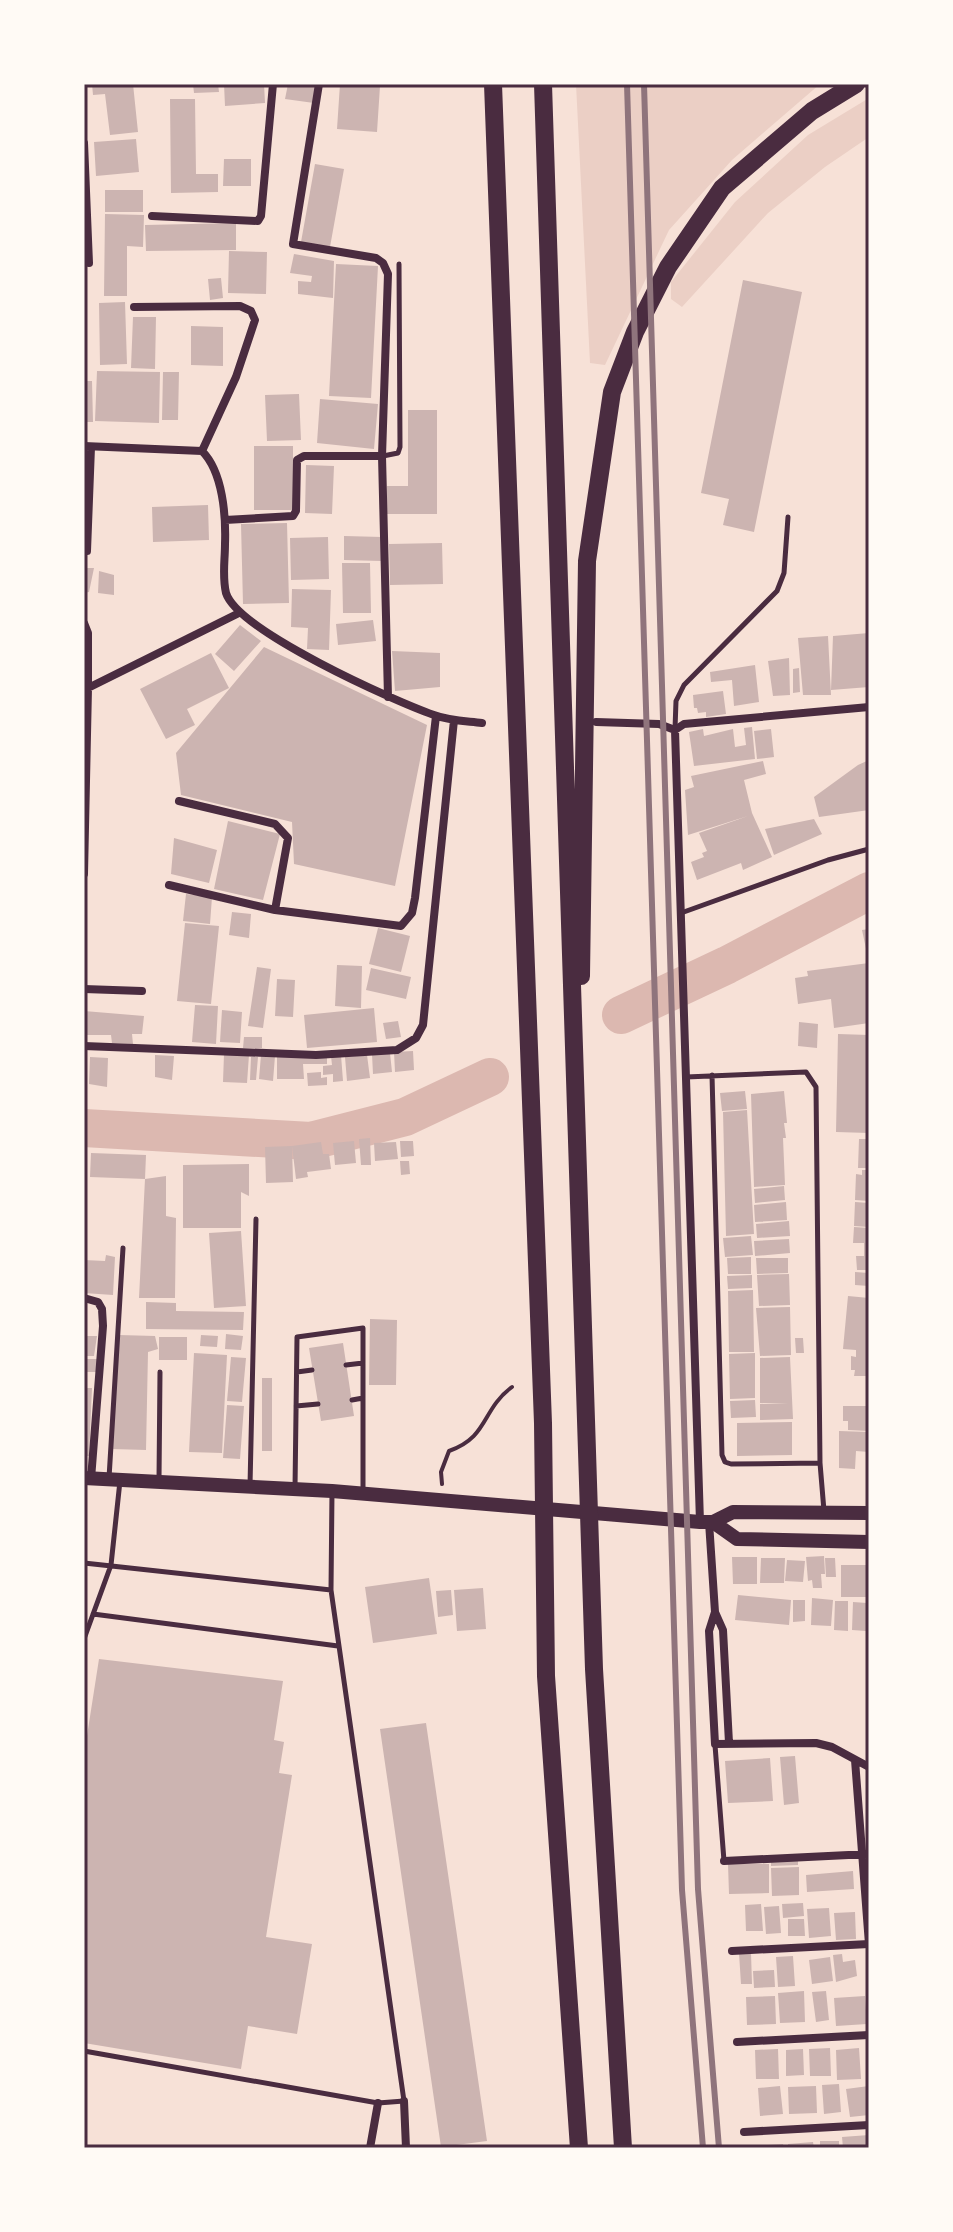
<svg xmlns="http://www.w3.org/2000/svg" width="953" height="2232" font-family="Overpass,sans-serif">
<rect width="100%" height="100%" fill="#f7e1d7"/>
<path fill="#ebcfc5" d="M576,84H820L732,160L669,230L605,365L590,363Z
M869,98V137L825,167L768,213L682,307L671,299V282L735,202L808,135Z"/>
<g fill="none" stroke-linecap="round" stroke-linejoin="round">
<path stroke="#dcb8b0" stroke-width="38" d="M621,1015L727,965L869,891
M84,1128L311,1141L405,1117L490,1077"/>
</g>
<path fill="#ccb4b1" d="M92,84H133L138,132L110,135L105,94L93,95Z
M193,84H218L219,92L194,93Z
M224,84H264L265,103L225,106Z
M288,84H317L314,103L285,99Z
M340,84L380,86L377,132L337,129Z
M170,99H195L196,174H218V192L171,193Z
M136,139L139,172L96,176L94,142Z
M224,159H251V186H223Z
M315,164L344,169L330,247L301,242Z
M105,190H143V212H105Z
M105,214L144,215L143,247L127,246V296H104Z
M236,223V250L146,251L145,225Z
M229,251L267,252L266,294L228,293Z
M294,254L334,261L333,298L298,294V281L311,282L312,276L290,273Z
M336,264L378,266L371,398L329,396Z
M221,278L223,298L210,300L208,279Z
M743,280L802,292L754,532L723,525L729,499L701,493Z
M125,302L127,364L100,365L99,303Z
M133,317H156L155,369L131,368Z
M191,326L223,327V366L191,365Z
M97,371L160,372L159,423L95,421Z
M163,372H179L178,420H162Z
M84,381H92L93,422H84Z
M299,394L301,440L267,441L265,395Z
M320,399L378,404L374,449L317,443Z
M408,410H437V514H387V486H408Z
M254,446H293V510H254Z
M306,465L334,466L332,514L305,513Z
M208,505L209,540L153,542L152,507Z
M287,523L289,603L243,604L241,524Z
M344,536L382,537V561L344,560Z
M328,537L329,579L291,580L290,538Z
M442,543L443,584L390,585L389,544Z
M342,563H370L371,613H343Z
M84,568H94L89,592L84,593Z
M99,571L114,575V595L98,593Z
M292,589L331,590L329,650L307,649L308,628L291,627Z
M373,620L376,641L338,645L336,624Z
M240,625L261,641L234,671L215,654Z
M869,633V687L831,690L833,636Z
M828,636L831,695H803L798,638Z
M264,647L427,725L395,886L294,864L292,822L181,795L176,753Z
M392,651L440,653V687L395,691Z
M211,653L229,688L187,709L195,725L166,739L140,689Z
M789,658L790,695L773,696L768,661Z
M755,665L759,702L734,706L732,680L711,682L710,672Z
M799,668L800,692L793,693V669Z
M723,691L726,714L706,717V712L698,713L697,708H694L693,695Z
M752,727L755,759L694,766L689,732L703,729L704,736L733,729L735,747L746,745L744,728Z
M771,729L774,757L757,759L754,731Z
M869,760V810L819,817L814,797L858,765Z
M763,761L766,774L744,780L752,813L772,857L743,870L741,863L697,880L691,862L704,857L702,853L707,851L699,833L748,816L688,835L685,790L694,787L691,776Z
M814,819L822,834L774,855L765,829Z
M228,821L280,834L263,900L214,889Z
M174,838L217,850L209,883L171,874Z
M186,894L212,897L210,924L183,921Z
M232,912L251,914L249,938L229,935Z
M185,923L219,926L211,1004L177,1001Z
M378,928L410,936L401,972L369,964Z
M869,929V958H868L862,930Z
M869,963V1023L834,1028L831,999L798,1004L795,978L808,976L807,971Z
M337,965L362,966L361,1008L335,1006Z
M257,967L271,969L263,1028L248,1026Z
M371,968L411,977L406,999L366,990Z
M277,979L295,980L293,1017L275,1016Z
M195,1005L218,1006L216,1044L192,1042Z
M374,1008L377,1042L307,1048L304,1015Z
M222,1010L242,1012L240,1043L220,1042Z
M84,1011L144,1016L142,1034H132L133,1044L112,1043L111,1035H84Z
M398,1021L401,1037L386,1039L383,1023Z
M799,1022L818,1024L817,1048L798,1046Z
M838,1034L869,1035V1133L836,1132Z
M244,1037H262V1048H243Z
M413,1051L414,1070L395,1072L394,1052Z
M390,1053L392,1072L373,1074L372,1054Z
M224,1054L249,1055L247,1083L223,1082Z
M155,1055L174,1056L172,1080L155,1077Z
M261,1055L275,1056L273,1081L259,1079Z
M341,1055L343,1081L333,1082V1074L323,1075V1066L332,1065L331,1056Z
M367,1055L370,1078L347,1081L345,1057Z
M90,1057L108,1058L107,1087L89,1084Z
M251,1057H258L256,1080H250Z
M277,1057H327V1064H303L304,1079H277Z
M321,1072V1078L327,1077V1085L308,1086L307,1073Z
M745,1091L747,1109L722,1111L720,1093Z
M784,1091L787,1123H784L786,1138H783L785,1185L754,1187L751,1094Z
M747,1110L754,1234L726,1236L723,1112Z
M370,1138L371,1165H361L359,1139Z
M859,1139H869V1168H858Z
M354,1141L356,1163L335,1165L333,1143Z
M400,1141H413L414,1156L401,1157Z
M321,1142L323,1154H329L331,1169L307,1172L308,1177L296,1179L292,1146Z
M396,1142L398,1159L375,1161L374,1143Z
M292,1146L293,1182L266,1183L265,1147Z
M91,1153L146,1155L145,1179L90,1177Z
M400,1161H409L410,1174L401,1175Z
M249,1164V1196L241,1192V1228H183V1165Z
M862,1170H869V1201L855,1200L856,1174L862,1175Z
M166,1176V1216L176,1218L175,1298H139L145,1179Z
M784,1186L785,1200L755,1203L754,1189Z
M786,1202L787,1220L755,1222L754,1205Z
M855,1202L869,1203V1227L854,1226Z
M789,1221L790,1236L757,1238L756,1224Z
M854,1227L869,1228V1270H857L856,1256H864V1243H853Z
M241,1231L246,1306L214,1308L209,1233Z
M751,1236L753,1255L725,1257L723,1238Z
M789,1239L790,1253L755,1256L754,1241Z
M106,1255L115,1257L113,1295L84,1293V1260L105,1261Z
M751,1257V1274H728L727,1258Z
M756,1258H788V1273L757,1274Z
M855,1272L869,1273V1286L855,1285Z
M789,1274L790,1305L759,1306L757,1275Z
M752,1275V1288L728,1289L727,1276Z
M753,1290L754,1352H729L728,1291Z
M848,1296L869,1298L866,1351L869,1352V1376H854L855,1370H851V1356L856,1357V1350L843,1349Z
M146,1302L176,1303V1311L244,1312L243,1330L146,1329Z
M790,1307L791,1355L760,1356L756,1308Z
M370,1319L397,1320L396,1385H369Z
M226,1334L243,1336L241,1350L225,1349Z
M119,1335L155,1336L158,1349L148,1352L146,1450L112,1449Z
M201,1335L218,1336L217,1347L200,1346Z
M84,1336H97L94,1356H84Z
M159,1337H187V1360H159Z
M795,1338H803L804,1353H796Z
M343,1343L354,1416L321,1421L309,1348Z
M194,1353L227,1355L222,1453L189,1452Z
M755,1353V1398L730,1399L729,1354Z
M231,1357L246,1358L242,1402L227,1401Z
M790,1357L793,1419L760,1420V1404L788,1403H760V1358Z
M84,1359H99V1372H84Z
M262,1378H272V1451H262Z
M84,1388H92L89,1456H84Z
M755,1400L756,1417L731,1418L730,1401Z
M227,1405L244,1406L240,1459L223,1458Z
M843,1406H869V1431L848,1430V1421H843Z
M792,1422V1455L737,1456V1423Z
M839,1431L869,1432V1452L856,1451L855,1469L839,1468Z
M824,1556L825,1574H821L822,1588H813L812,1580L808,1581L806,1557Z
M732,1557H757V1584H733Z
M761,1558H785L784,1583H760Z
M825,1558H835L836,1577H826Z
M787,1560L805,1561L803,1582L785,1581Z
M841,1565H869V1597H841Z
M429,1578L437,1634L373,1643L365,1587Z
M483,1588L486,1629L457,1631L454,1590Z
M451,1590L453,1615L438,1617L436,1591Z
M738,1595L791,1600L789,1625L735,1620Z
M812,1598L833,1600L831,1626L811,1625Z
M793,1600H805V1621L793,1622Z
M835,1601H848V1631L834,1630Z
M853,1602L867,1603L866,1631L852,1630Z
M99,1659L283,1681L274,1740L284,1742L279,1773L292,1775L266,1937L312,1944L297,2034L248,2026L241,2069L84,2043V1755Z
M426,1723L487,2141L441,2147L380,1729Z
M795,1756L799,1803L784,1805L780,1757Z
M770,1758L773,1801L728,1803L725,1761Z
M798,1859V1865L771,1866V1860Z
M728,1864H769V1893L729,1894Z
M799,1867V1895L772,1896L771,1868Z
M853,1871L854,1889L807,1892L806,1875Z
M803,1903L804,1916L783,1918L782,1904Z
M761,1904L763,1931H746L745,1905Z
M779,1906L781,1933L766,1934L764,1907Z
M829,1908L831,1936L809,1938L807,1909Z
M855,1912L856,1939L836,1940L834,1913Z
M788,1919H804L805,1936H788Z
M739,1953H751L752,1984H741Z
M842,1954L843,1962L855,1960L857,1976L836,1982L833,1955Z
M793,1956L795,1986L778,1987L776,1957Z
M830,1957L833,1981L812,1984L809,1960Z
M774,1970L775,1987L754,1988L753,1971Z
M804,1991L805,2022L780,2023L778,1993Z
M826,1991L829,2020L816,2022L812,1992Z
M775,1996L776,2024L747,2025L746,1997Z
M865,1996L867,2024L836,2026L834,1998Z
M830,2048L831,2076H810L809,2049Z
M859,2048L861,2079L837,2080L836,2050Z
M778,2049L779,2079H756L755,2050Z
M803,2049L804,2075L786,2076V2050Z
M839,2084L841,2112L824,2114L822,2085Z
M780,2086L783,2114L760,2116L758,2088Z
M816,2086L817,2113L789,2114L788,2087Z
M869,2086V2115L850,2117L846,2089Z
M869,2135V2148H843L842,2137Z
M820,2141H839V2148H820Z
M813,2142L814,2148H788V2144Z
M783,2144L784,2148H768V2145Z"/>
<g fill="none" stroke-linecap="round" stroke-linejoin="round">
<path stroke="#4a2c40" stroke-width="4" d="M442,1484L441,1472L449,1451C489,1437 481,1410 512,1387"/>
<path stroke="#4a2c40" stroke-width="5" d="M383,456L398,453L400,447L399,264
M675,729L676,701L684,685L777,591L784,573L788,517
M681,913L828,860L869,849
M712,1075L722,1455L725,1462L731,1464L820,1463L824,1511
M686,1077L806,1072L816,1087L820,1463
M346,1365L363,1363
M297,1372L312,1370
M352,1400L363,1398
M296,1406L318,1404
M109,1478L123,1248
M159,1479L160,1372
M250,1486L256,1219
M295,1488L297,1337L363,1328V1491
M84,1563L331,1590
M93,1614L338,1646
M84,1639L111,1565L120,1481
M715,1745L724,1861
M84,2051L378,2103L404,2101L331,1590L332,1492"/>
<path stroke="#4a2c40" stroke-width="8" d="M319,84L293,244L376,258L383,263L388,274L382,456L388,697
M84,143L89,263
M152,216L258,221L261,216L273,84
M134,307L240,306L251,311L255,320L236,377L202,451
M84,446L202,451C223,472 226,516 225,544C225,561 222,576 226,593C238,631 394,701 434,715C450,721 466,721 482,723
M225,520L293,516L296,511L297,460L304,456H382
M87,551L91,447
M84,623L88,633V688L84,874
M88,688L239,613
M596,722L659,724L675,730L684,724L869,707
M675,730L700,1522
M179,801L275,824L288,838L275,910
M169,885L275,910L401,926L412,913L415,898L436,716
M84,989L142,991
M84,1046L316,1055L397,1050L416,1038L423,1025L454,720
M84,1298L98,1302L102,1309L103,1326L91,1479
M709,1522L715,1612L723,1630L729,1743
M715,1612L709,1631L715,1744L816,1743L832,1747L869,1767
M855,1760L869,1944
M724,1861L869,1854
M732,1951L869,1944
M737,2042L869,2035
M404,2101L406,2148
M744,2132L869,2125
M370,2148L378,2103"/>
<path stroke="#4a2c40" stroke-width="14" d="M84,1478L332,1491L700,1522H713L733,1512L869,1513
M713,1522L737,1539L869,1542"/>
<path stroke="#4a2c40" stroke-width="18" d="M493,84L543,1423L546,1676L579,2148
M543,84L594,1669L623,2148
M581,976L587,561L612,392L635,332L668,267L722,188L812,111L856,84"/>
<path stroke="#8f747c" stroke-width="6" d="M627,84L682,1890L703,2148
M644,84L698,1889L719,2148"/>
</g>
<rect width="953" height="2232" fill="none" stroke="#fffaf5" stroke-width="172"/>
<rect x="86" y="86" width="781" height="2060" fill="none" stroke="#4a2c40" stroke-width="3"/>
</svg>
